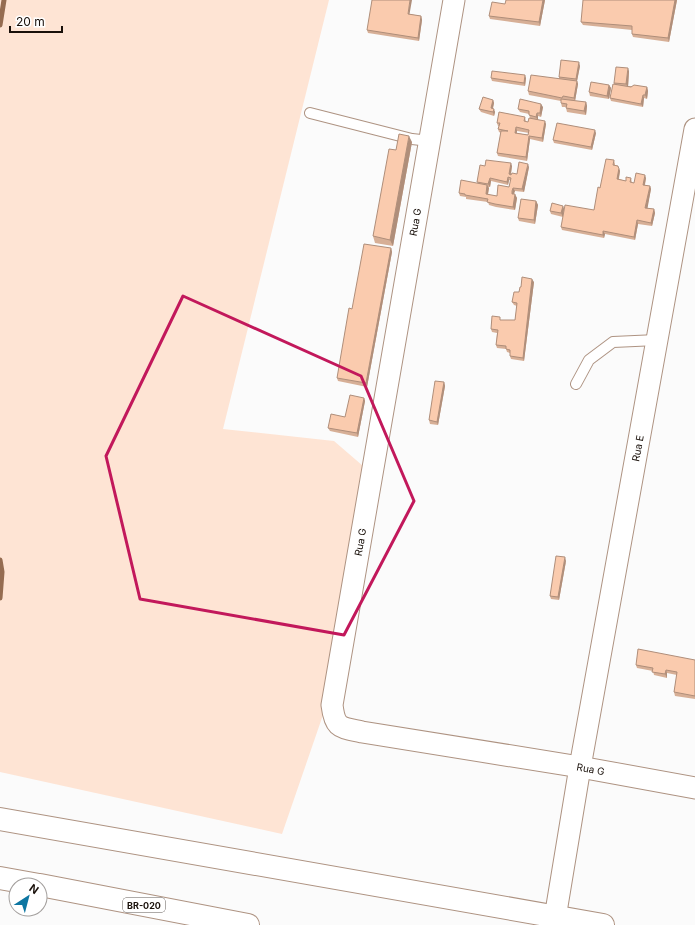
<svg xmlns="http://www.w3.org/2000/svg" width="695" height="925" font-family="Inter,sans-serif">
<rect width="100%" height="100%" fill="#fbfbfb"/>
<path fill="#fee4d4" d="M0,0H329L223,429L334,441L370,472L324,712L282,834L0,772Z"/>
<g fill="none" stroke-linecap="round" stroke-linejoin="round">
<path stroke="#956c51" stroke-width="5" d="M0,25L4,0
M0,560L2,572L0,598"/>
<defs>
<path id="service" d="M310,113L412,139L430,141
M576,384L589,360L613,342L657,340"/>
<g id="minor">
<path id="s1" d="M454,0L332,705C335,729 340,727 362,732L580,767L695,788"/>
<path id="s2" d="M555,918L580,767L695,129"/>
</g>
<path id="secondary" d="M0,819L603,925"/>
<path id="trunk" d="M0,878L39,885
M40,885L248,925"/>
</defs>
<use href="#service" stroke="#ae9382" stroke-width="12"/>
<use href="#minor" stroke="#ae9382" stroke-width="23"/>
<use href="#secondary" stroke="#ae9382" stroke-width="24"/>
<use href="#trunk" stroke="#ae9382" stroke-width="24"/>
<use href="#service" stroke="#fff" stroke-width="10"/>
<use href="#minor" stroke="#fff" stroke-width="21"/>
<use href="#secondary" stroke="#fff" stroke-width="22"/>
<use href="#trunk" stroke="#fff" stroke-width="22"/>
</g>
<path fill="#d7af96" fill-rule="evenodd" d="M545,0L540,26L490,19L489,16L505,4Z
M677,0L669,42L633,37L632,34V30L583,25L581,22Z
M409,14L421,16L422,20L419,41L368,33L367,30Z
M580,66L577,81L578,84L575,101L586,102L587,106L586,115L567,112L566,108V107H562L561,103V101L529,95L528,91L559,79V77Z
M629,71L628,86L647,87L648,91L647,99L644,98L643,107L611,101L610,98L614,84V83Z
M491,78H526L525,86L492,81Z
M609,85L611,88L609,99L590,96L589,92Z
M493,100L494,103L493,109L495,112L494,116L481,112L479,109Z
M543,107L541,117L538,116V120L546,124L543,142L530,139L527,161L498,156L497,153L501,133L499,132L498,129L499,126H498L497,123L525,117L526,122H528L530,118L529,114L520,112L518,109ZM517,131L529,133L528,135L517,133Z
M596,133L592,150L554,143L553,140Z
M412,142L393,246L375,243L373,236L396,150Z
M614,160L615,164V165L618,166L620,171L619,179L626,181L631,178L632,183H634L646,178L645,185L650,186L651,189L647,208L654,209L655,213L652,226L638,224L635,240L605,234L604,238L562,230L561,227L594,210L600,188Z
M485,166H512L511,175L517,174L529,167L524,192L515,191L514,194L517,198L515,210L496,207L489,205L488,202L466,199V197L460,196L459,193L478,183L477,182ZM509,180L511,181L509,187L497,196L488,195L489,188L488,187H490L491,181L508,185Z
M536,201L538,205L535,224L519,221L518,218Z
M563,206L564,209L563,217L551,214L550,211Z
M391,248L392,252L367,387L338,381L337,378Z
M534,282L524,361L511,359L510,356V353L507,352L506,349L497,348L496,345L497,333L492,332L491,329L501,320H515L517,306L514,305L512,302L519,292L521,287Z
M444,382L445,386L438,425L430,424L429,420Z
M364,398L365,401L358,437L330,431L328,428L345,417Z
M566,561L559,600L551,599L550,596Z
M695,660V699L675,696L674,692L677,675L667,673V678L654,675L653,671L637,668L636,665Z"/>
<path fill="#af8e7a" d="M410,0H412L409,17L408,14Z
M543,0H545L540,26L539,22Z
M675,0H677L669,42L668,38Z
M421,16L422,20L419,41L418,38Z
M579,62L580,66L577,81L578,84L575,101L574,98L577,83L576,79Z
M628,68L629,71L628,88L626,84Z
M525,75L526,78L525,86L524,83Z
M609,85L611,88L609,99L607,96Z
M647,87L648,91L647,99L645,95Z
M643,95L644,98L643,107L641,104Z
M493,100L494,103L492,111L491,108Z
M586,102L587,106L586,115L584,111Z
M541,104L543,107L541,117L540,113Z
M494,109L495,112L494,116L493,112Z
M537,113L538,116V121L536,117Z
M545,121L546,124L543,142L542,138Z
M516,127L517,131L516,136L515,133Z
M595,130L596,133L592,150L591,147Z
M409,136L412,142L393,246L390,240Z
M529,136L530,139L527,161L526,157Z
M511,163L512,166L510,178L509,174Z
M528,164L529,167L524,192L522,189Z
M618,166L620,171L618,182L617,179Z
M645,175L646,178L644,188L643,185Z
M508,177L509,180L508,185L507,182Z
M490,178L491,181L490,187L488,184Z
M487,185L489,188L487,198L486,194Z
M650,186L651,189L647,211L645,208Z
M513,188L515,191L513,195L512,194Z
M515,194L517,198L515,210L513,207Z
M536,201L538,205L535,224L534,220Z
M563,206L564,209L563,217L561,213Z
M654,209L655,213L652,226L651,223Z
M637,220L638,224L635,240L634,237Z
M603,231L605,234L604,238L603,235Z
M391,248L392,252L367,387L366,383Z
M532,279L534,282L524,361L523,358Z
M444,382L445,386L438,425L437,422Z
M364,398L365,401L358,437L357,433Z
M565,557L566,561L559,600L558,597Z
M666,670L667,673V678L665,674Z"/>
<path fill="#facbae" stroke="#af8e7a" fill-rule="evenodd" d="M372,0H410L408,14L421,16L418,38L367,30Z
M506,0H543L539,22L489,16L492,2L505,4Z
M583,0H675L668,38L632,34V26L581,22Z
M561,60L579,62L576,79L559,77Z
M616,67L628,68L626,84L614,83Z
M492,71L525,75L524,83L491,78Z
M531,75L577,81L574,98L563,96L562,98L528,91Z
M591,82L609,85L607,96L589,92Z
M613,84L631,87L634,85L647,87L645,95H643L641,104L610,98Z
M483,97L493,100L491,108L494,109L493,112L479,109Z
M520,99L541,104L540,113H537L536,117L529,115V111L518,109Z
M561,99L586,102L584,111L566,108L567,104L561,103Z
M499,112L525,117L524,121L528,122L529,118L545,121L542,138L529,136L526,157L497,153L501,131H508L498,129L500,123H497ZM516,127L529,130L528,135L515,133Z
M557,123L595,130L591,147L553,140Z
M399,134L409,136L390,240L373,236L389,149L396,150Z
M606,159L614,160L613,165L618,166V167L619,168L617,179L626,181V177L631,178L630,182L634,183L636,173L645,175L643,185L650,186L645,208L654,209L651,223L637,220L634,237L603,231V235L561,227L565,205L594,210L598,187L600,188Z
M486,160L511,163L509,174L511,175L512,173L517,174L519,162L528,164L522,189L513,188L512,191V194H515L513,207L495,204L487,202L488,199L465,195V194L459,193L461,180L487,185L486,194L497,196L498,185L509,187L511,178L508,177L507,182L490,178L488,184L477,182L480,165L485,166Z
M521,199L536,201L534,220L518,218Z
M552,203L563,206L561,213L550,211Z
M364,244L391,248L366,383L337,378L349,308L352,309Z
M522,277L532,279L523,358L510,356V350L506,349V346L496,345L498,330L491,329L492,316L500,317V320H515L517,303L512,302L514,292H519L520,287H521Z
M435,381L444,382L437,422L429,420Z
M350,395L364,398L357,433L328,428L331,414L345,417Z
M556,556L565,557L558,597L550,596Z
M638,649L695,660V696L674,692L677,672L666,670L665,674L652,672L653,668L636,665Z"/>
<path fill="none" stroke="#c2185b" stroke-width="3" stroke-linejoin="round" d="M183,296L361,376L414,501L344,635L140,599L106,456Z"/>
<g text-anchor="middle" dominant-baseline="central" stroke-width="3" stroke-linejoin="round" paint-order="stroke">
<rect fill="#fff" stroke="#5e5854" stroke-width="1" x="123" y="898" width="42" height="14" rx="3"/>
<g font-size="9" font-weight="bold" fill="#19100a">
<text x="144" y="905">BR-020</text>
</g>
<g font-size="10" fill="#19100a" stroke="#fff">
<text transform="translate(415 222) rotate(-80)">Rua G</text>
<text stroke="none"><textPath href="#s2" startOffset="477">Rua E</textPath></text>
<text transform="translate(360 542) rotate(-80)">Rua G</text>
<text stroke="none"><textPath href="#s1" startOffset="993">Rua G</textPath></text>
</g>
</g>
<g transform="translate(28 897) rotate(36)"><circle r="19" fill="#ffffff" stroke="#a39f9d"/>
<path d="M0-3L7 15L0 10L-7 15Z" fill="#0d76a2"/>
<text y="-6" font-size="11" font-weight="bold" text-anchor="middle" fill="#19100a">N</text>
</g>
<path d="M10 26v6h52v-6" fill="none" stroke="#19100a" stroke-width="2"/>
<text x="16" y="26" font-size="12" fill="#19100a" stroke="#ffffff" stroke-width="3" paint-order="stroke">20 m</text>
</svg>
